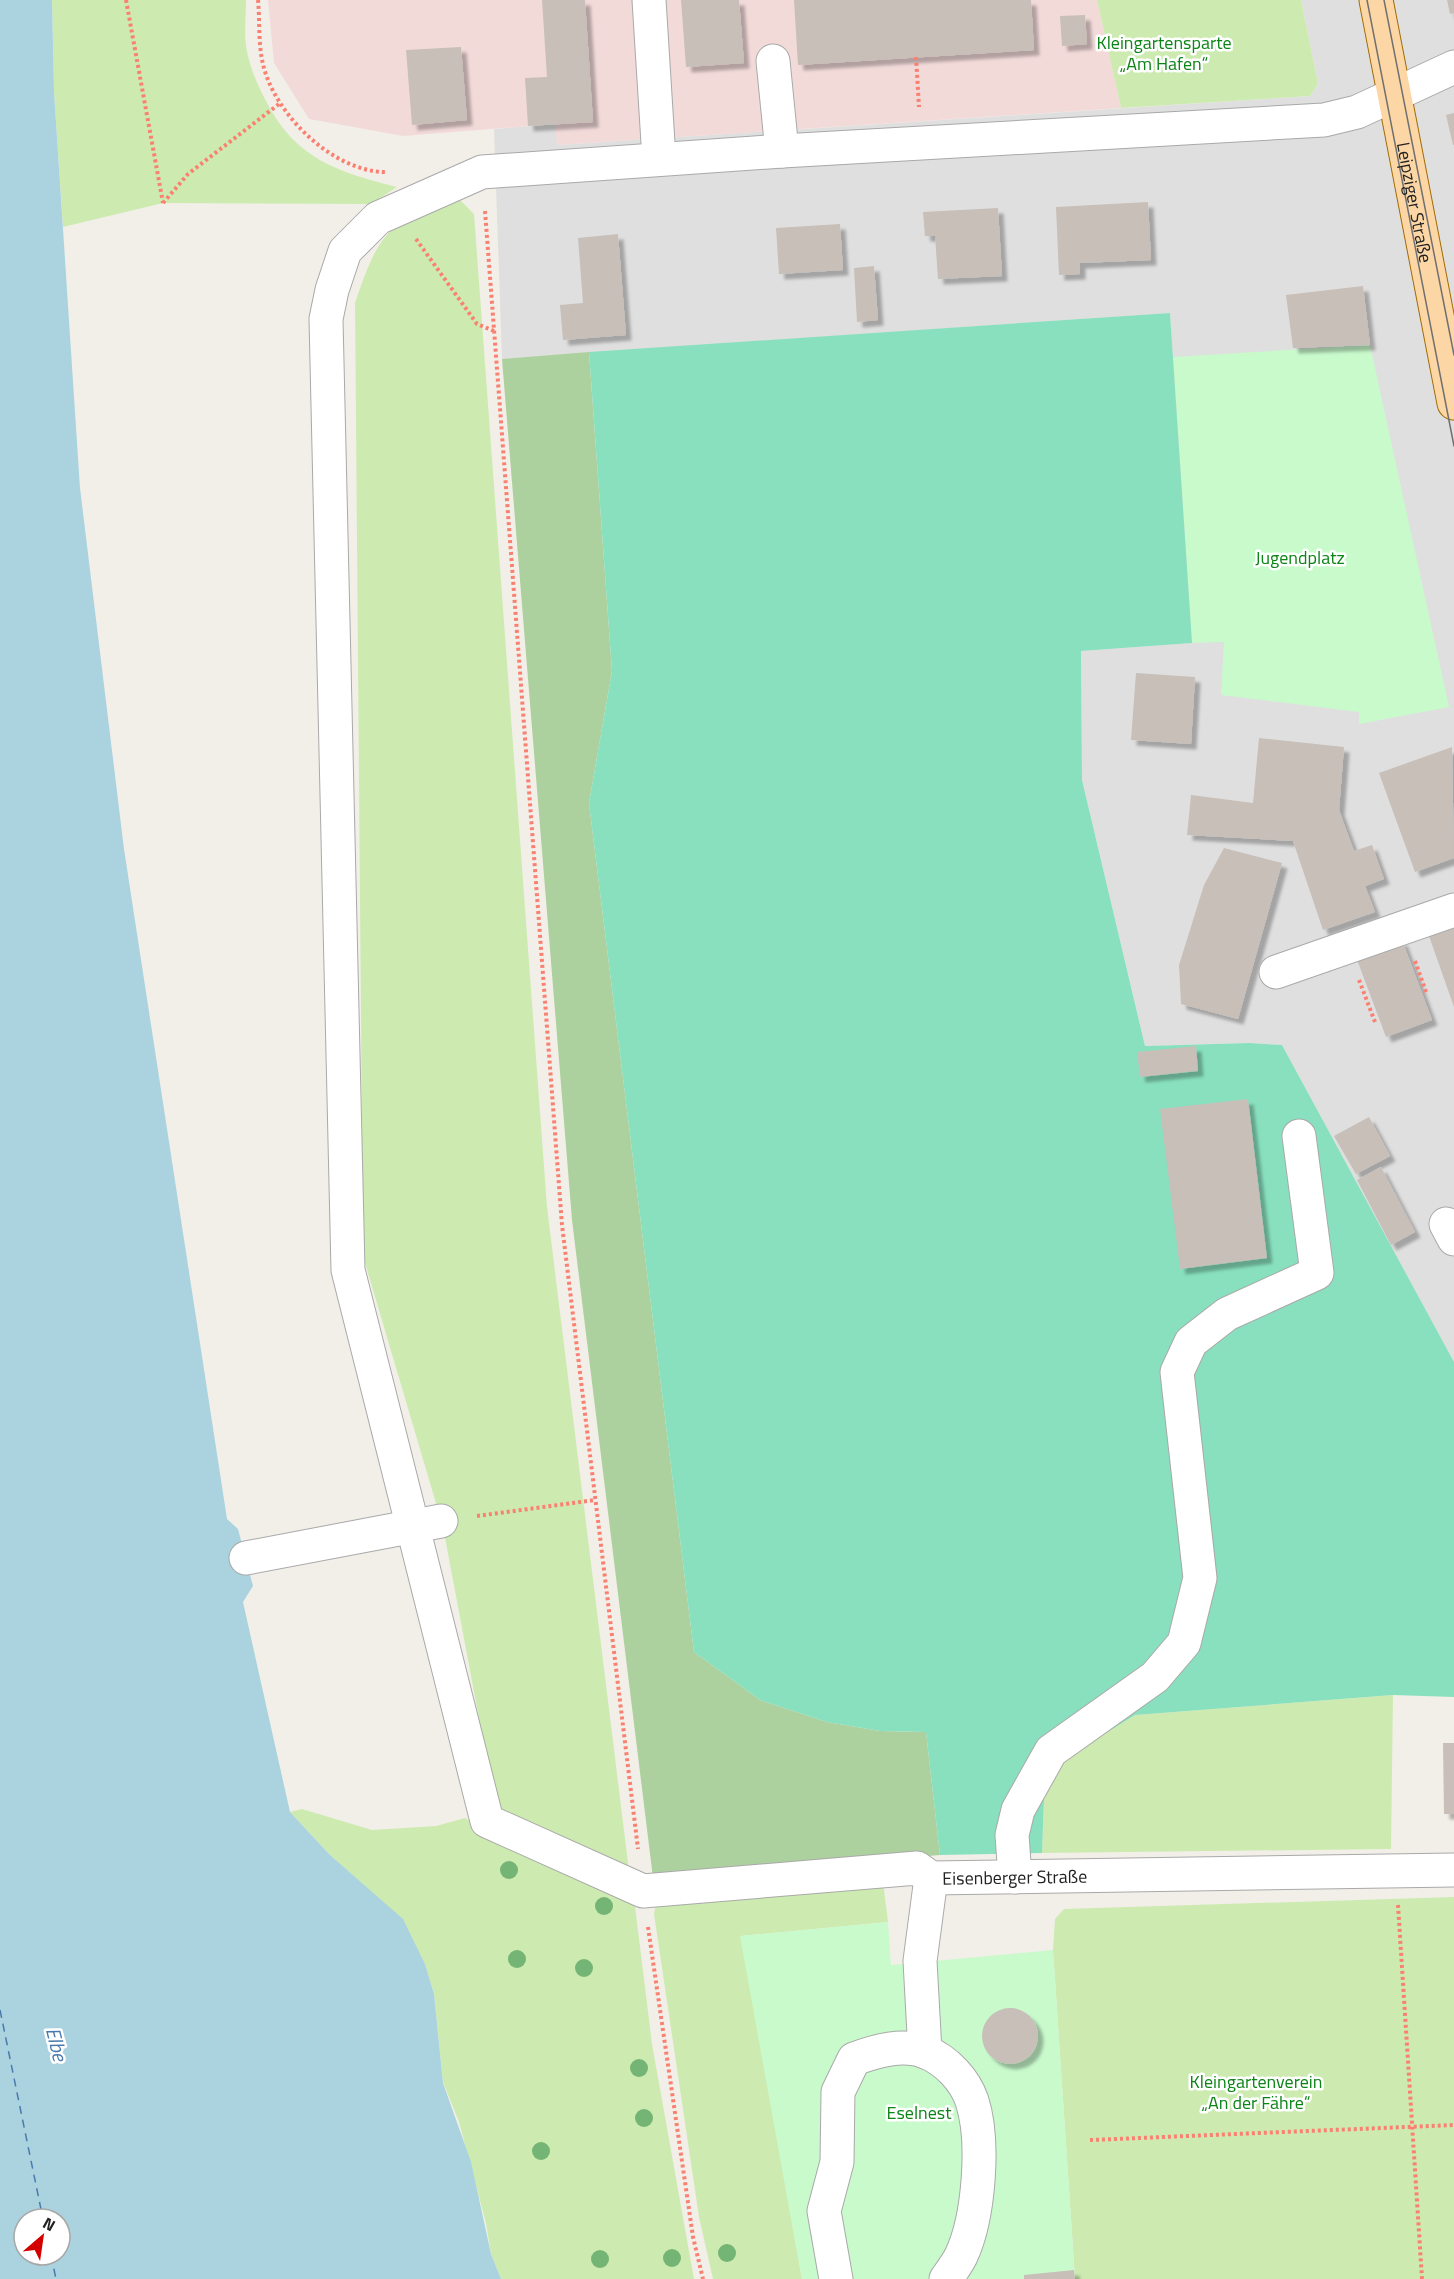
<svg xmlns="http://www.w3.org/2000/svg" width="1454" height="2279" font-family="'Titillium Web',sans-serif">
<defs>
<filter id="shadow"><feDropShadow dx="5.5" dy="5.5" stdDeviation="1.5" flood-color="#0004"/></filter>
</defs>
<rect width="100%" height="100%" fill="#f2efe9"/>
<path fill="#e0dfdf" d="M1301,0H1454V1362L1282,1045L1250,1043L1145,1046L1082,780L1081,651L1191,643L1170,313L502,359L494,129L556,124L557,145L1310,96L1318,84Z"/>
<path fill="#f2dad9" d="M268,0H1097L1121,108L557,145L555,124L403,136L309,119L274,63Z"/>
<path fill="#cdebb0" d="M52,0H246C246,15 244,31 246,46C249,66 258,86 267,103C296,159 338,172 397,187L371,204L163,203L63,227L54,92Z
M1097,0H1301L1318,84L1310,96L1121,108Z
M455,195L474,214L547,1207L630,1879L509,1823L494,1798L443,1527L363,1256L355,303C377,237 388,220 455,195Z
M1393,1695L1391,1849L1042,1853L1045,1771L1135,1715Z
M302,1809L372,1830L436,1826L465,1818L508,1846L635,1906L652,2044L694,2279H501L491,2254L486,2223L459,2122L443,2082L434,1994L425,1964L402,1919L330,1855L290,1812Z
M883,1882L888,1922L741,1936L802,2279H713L699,2217L654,1914L656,1904Z
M1454,1897V2279H1075L1053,1950L1055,1919L1064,1909Z"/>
<path fill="#add19e" d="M589,352L612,671L589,803L694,1652L760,1700L827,1722L880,1731L926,1732L940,1855L653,1878L572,1220L502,359Z"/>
<path fill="#c8facc" d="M1370,345L1449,707L1359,724V712L1221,695L1224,642L1192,643L1173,357Z
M888,1922L891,1965L1053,1950L1075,2279H802L740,1936Z"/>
<path fill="#88e0be" d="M1170,313L1192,643L1081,651L1082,780L1145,1046L1250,1043L1282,1045L1454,1362V1697L1393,1695L1135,1715L1045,1771L1042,1853L940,1855L926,1732L880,1731L827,1722L760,1700L694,1652L589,803L612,671L589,352Z"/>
<path fill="#aad3df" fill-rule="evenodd" d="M0,0H52L54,92L80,488L124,849L227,1519L238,1529L253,1586L243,1602L290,1812L330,1855L403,1919L425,1964L434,1994L443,2083L471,2162L491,2254L501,2279H0ZM24,2219H60V2255H24Z"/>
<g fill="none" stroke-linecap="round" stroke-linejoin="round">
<path stroke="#4a7aab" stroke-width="1.5" stroke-dasharray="8 6" stroke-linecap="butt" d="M0,2010L43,2219
M51,2255L56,2279"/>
</g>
<path fill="#c7bfb8" filter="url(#shadow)" d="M542,0H585L593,122L528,126L525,78L547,77Z
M681,0H739L744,63L686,67Z
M794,0H1031L1034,50L798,65Z
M1447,0H1454V13L1450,14Z
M1085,15L1087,44L1062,46L1060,16Z
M461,47L467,120L412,125L406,50Z
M1454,113V145H1453L1446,115Z
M1148,202L1151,260L1080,263V274L1059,275L1056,207Z
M998,208L1002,276L938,279L935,236H925L923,212Z
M840,224L843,270L779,274L776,228Z
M618,234L626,335L563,340L560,305L583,303L578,238Z
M874,266L878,320L857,322L854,268Z
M1363,286L1370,345L1293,348L1286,295Z
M1136,673L1195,677L1191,744L1131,740Z
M1259,738L1344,747L1339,810L1354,851L1372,845L1384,879L1365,886L1375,912L1323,930L1293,841L1187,835L1191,795L1253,803Z
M1452,747L1454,858L1415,872L1379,773Z
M1224,848L1282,863L1238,1019L1181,1004L1179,965L1204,885Z
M1454,928V1007L1429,936Z
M1402,940L1432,1020L1386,1037L1356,957Z
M1196,1046L1198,1071L1140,1077L1137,1052Z
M1248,1099L1267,1258L1180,1269L1160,1109Z
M1369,1117L1390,1156L1356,1174L1334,1136Z
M1381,1167L1415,1232L1391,1245L1357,1180Z
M1443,1743H1454V1814H1444Z
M982 2036a28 28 0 1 1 56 0a28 28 0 1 1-56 0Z
M1074,2270L1075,2279H1024V2275Z"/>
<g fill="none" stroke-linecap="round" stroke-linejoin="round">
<defs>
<g id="minor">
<path d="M649,0L659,159"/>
<path d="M773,61L782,151"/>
<path id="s1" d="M1454,67L1357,112L1324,120L782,151L482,172L378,218L345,251L332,290L326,319L348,1270L487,1821L643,1891L917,1868L931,1878L1454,1870"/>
<path d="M1276,972L1454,910"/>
<path d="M1446,1224L1454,1239"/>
<path d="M246,1558L441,1521"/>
<path d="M1015,1877L1012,1835L1018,1810L1051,1751L1155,1677L1184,1643L1200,1578L1177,1372L1191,1342L1227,1314L1317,1273L1299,1136"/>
<path d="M925,2052L920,1961L931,1878"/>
<path d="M836,2279L824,2211L837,2162L838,2092L854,2059C876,2051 903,2043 926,2052C947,2061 965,2080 972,2101C985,2141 979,2218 961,2256C957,2264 951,2272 946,2279"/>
</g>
<g id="major">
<path id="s2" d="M1376,0L1454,403"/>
</g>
</defs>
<use href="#minor" stroke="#a9a9a9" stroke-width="35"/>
<use href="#major" stroke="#a06b00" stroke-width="35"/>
<path stroke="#fa8072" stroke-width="4" stroke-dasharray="3 3" stroke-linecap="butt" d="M126,0L163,203
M258,0C260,21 258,44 263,64C274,114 334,173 387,172
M916,57L919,107
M163,203L188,174L279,104
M485,211L562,1225L638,1849
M416,239L477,324L494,331
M1415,961L1426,992
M1359,980L1375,1022
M477,1516L595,1500
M1398,1905L1422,2279
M648,1927L693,2237L703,2279
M1090,2140L1454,2125"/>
<use href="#minor" stroke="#fff" stroke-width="33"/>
<use href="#major" stroke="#fcd6a4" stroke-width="33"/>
<path stroke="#707070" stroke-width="1.5" d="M1367,0L1454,446
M1384,0L1454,355"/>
</g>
<g fill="#74b475">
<circle cx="509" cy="1870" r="9"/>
<circle cx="604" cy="1906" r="9"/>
<circle cx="517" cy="1959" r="9"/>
<circle cx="584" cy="1968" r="9"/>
<circle cx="639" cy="2068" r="9"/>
<circle cx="644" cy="2118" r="9"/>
<circle cx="541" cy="2151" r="9"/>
<circle cx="727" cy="2253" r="9"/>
<circle cx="672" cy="2258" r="9"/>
<circle cx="600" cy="2259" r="9"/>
</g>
<g text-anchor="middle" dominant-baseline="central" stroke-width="5" stroke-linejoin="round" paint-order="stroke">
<g font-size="18" fill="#0c8416" stroke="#fff">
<text x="1164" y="42">Kleingartensparte<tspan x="1164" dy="21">„Am Hafen“</tspan></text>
<text x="1300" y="557">Jugendplatz</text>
<text x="1256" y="2081">Kleingartenverein<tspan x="1256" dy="21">„An der Fähre“</tspan></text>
<text x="919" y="2112">Eselnest</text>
</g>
<g font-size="18" fill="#222" stroke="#fff">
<text stroke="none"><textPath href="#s2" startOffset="206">Leipziger Straße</textPath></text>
<text stroke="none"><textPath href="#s1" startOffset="3282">Eisenberger Straße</textPath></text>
</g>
<g font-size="20" font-style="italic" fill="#4a7aab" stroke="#fff">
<text transform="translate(57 2044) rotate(76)">Elbe</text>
</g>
</g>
<g transform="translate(42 2237) rotate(29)"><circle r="28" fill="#ffffff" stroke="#a7a7a7" stroke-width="1.5"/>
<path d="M0-4.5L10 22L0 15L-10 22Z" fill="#d40000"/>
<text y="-9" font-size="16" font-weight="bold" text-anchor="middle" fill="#222222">N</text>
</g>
</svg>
